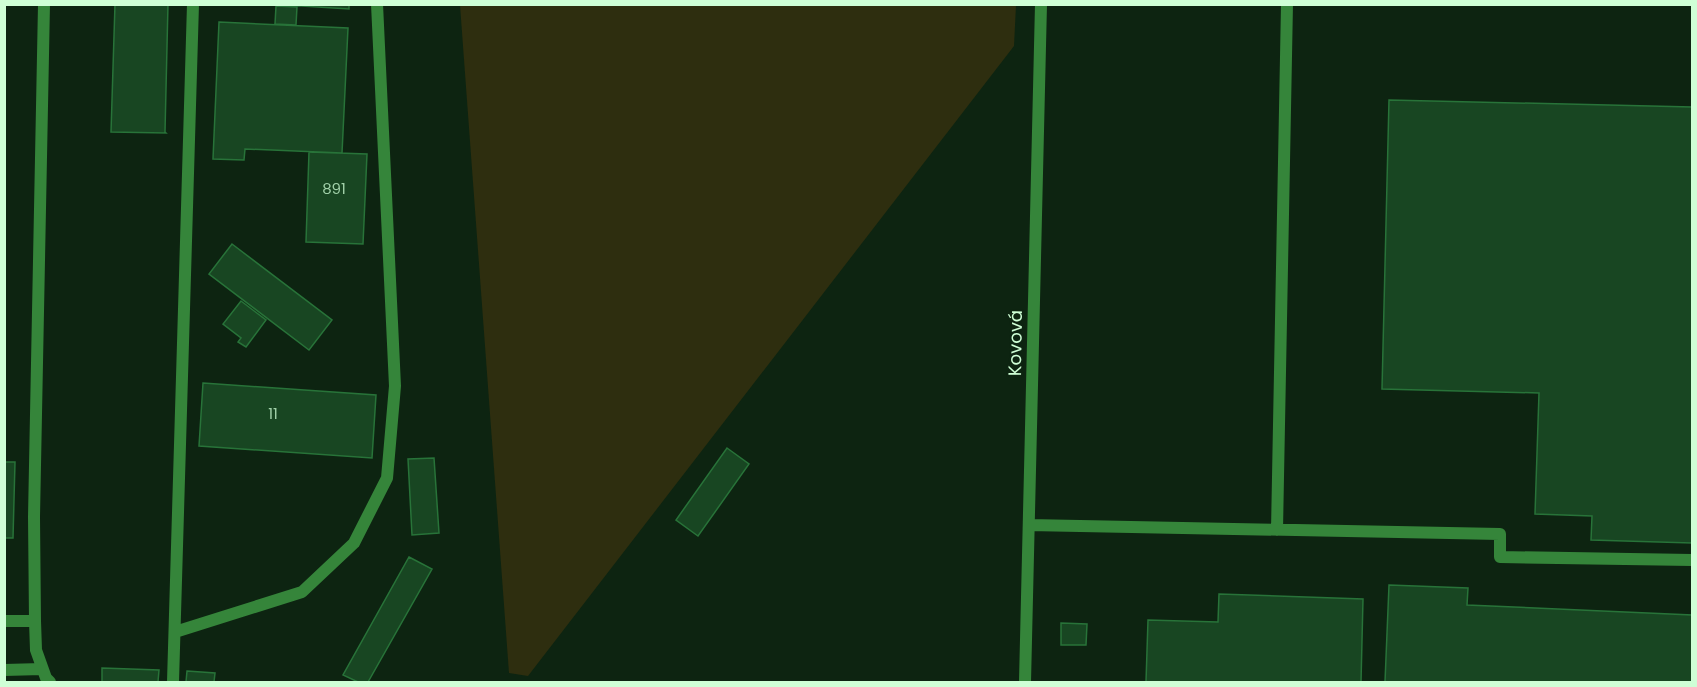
<svg xmlns="http://www.w3.org/2000/svg" width="1697" height="687" font-family="Poppins,sans-serif">
<rect width="100%" height="100%" fill="#0d2411"/>
<path fill="#2e2e0f" d="M460,5H1016L1014,46L528,676L509,673Z"/>
<path fill="#184622" stroke="#287339" stroke-width="1.5" d="M115,4H168L165,132L166,133L111,132Z
M269,4H349V9Z
M276,6L297,7L296,25L275,24Z
M219,22L348,28L342,153L245,149L244,160L213,159Z
M1389,100L1692,107V543L1591,540L1592,516L1535,514L1539,393L1382,389Z
M309,152L367,154L363,244L306,242Z
M232,244L332,320L309,350L209,274Z
M241,301L266,320L246,347L238,342L241,338L223,324Z
M203,383L376,395L372,458L199,446Z
M727,448L749,464L698,536L676,520Z
M434,458L439,533L412,535L408,459Z
M4,462H15L13,538H4Z
M409,557L432,569L368,682H358L343,675Z
M1389,585L1468,588L1467,605L1692,615V682H1385Z
M1219,594L1363,599L1361,682H1146L1148,620L1218,622Z
M1061,623L1087,624L1086,645H1061Z
M102,668L159,670L158,682H102Z
M187,671L215,673L214,682H186Z"/>
<g fill="none" stroke-linecap="round" stroke-linejoin="round">
<path stroke="#35853a" stroke-width="12" d="M44,4L34,517L35,621L36,650L46,678L50,682
M1029,525L1500,534V557L1692,560
M1277,530L1287,4
M4,621H35
M175,632L302,592L354,543L387,478L395,386L377,4
M4,670L42,669
M173,682L193,4
M1025,682L1041,4"/>
</g>
<g text-anchor="middle" dominant-baseline="central" stroke-width="4.5" stroke-linejoin="round" paint-order="stroke">
<g font-size="15" fill="#a1d1a9">
<text x="334" y="188">891</text>
<text x="273" y="413">11</text>
</g>
<g font-size="18" fill="#cfffd6" stroke="#0d2411">
<text transform="translate(1015 343) rotate(-89)">Kovová</text>
</g>
</g>
<rect width="1697" height="687" fill="none" stroke="#cfffd6" stroke-width="12"/>
</svg>
